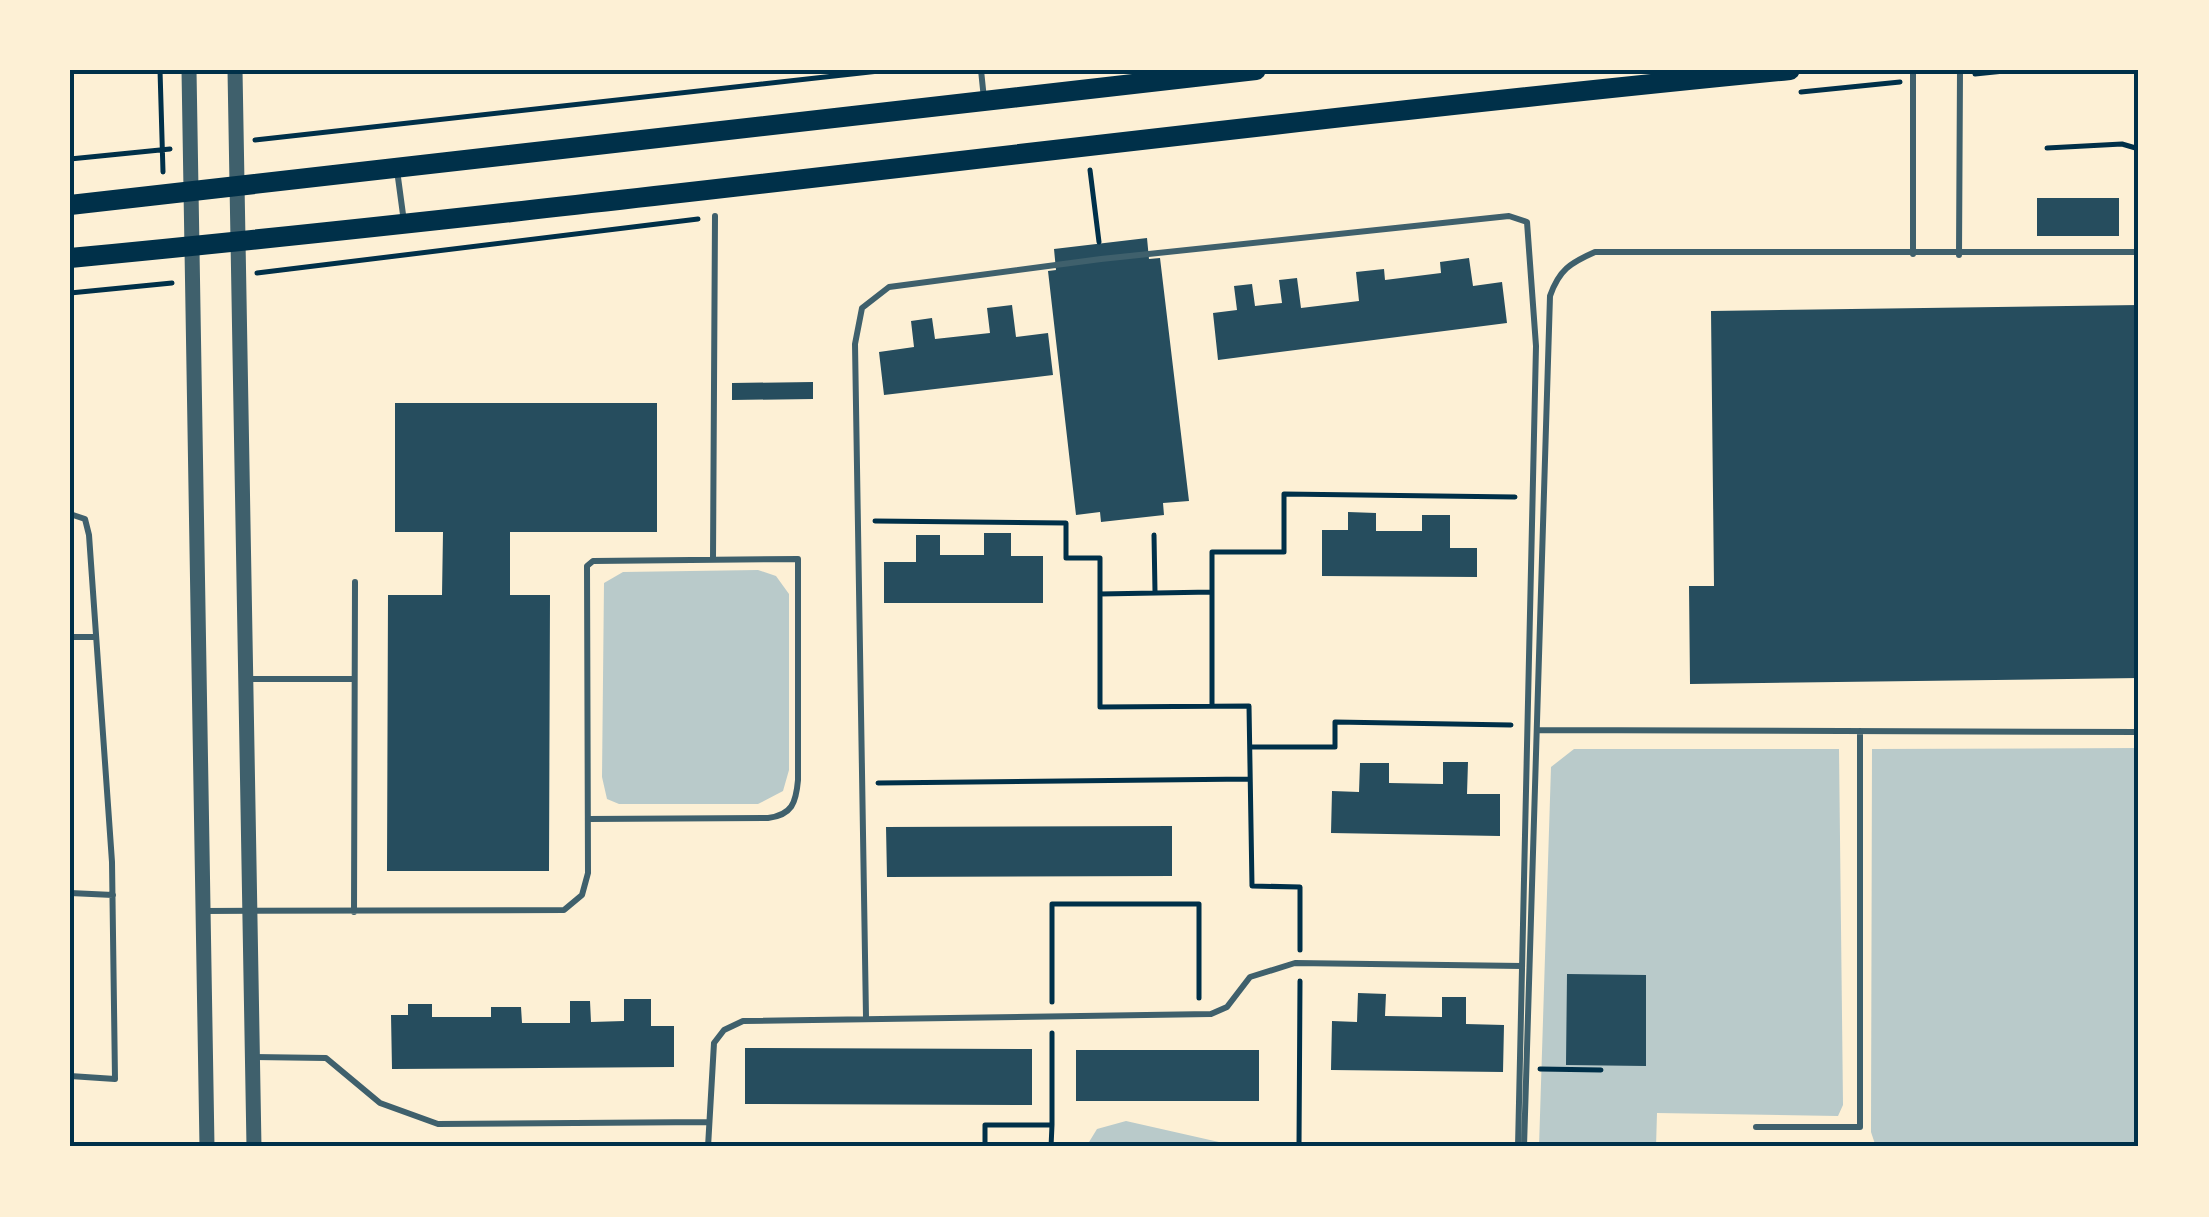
<svg xmlns="http://www.w3.org/2000/svg" width="2209" height="1217" font-family="Quicksand,sans-serif">
	<style>
		.green { fill: #b9caca }
		.building { fill: #264d5e }
		.lines { fill: none; stroke-linecap: round; stroke-linejoin: round }
		.path { stroke: #003049; stroke-width: 5 }
		.service { stroke: #3f606c; stroke-width: 6 }
		.tertiary { stroke: #3f606c; stroke-width: 15 }
		.primary { stroke: #003049; stroke-width: 20 }
		.neatline { fill: none; stroke: #003049; stroke-width: 4 }
	</style>
	<rect width="100%" height="100%" fill="#fdf0d5"/>
	<path class="green" d="M758,570L776,576L789,594V770L783,791L758,804H619L607,799L602,777L604,583L623,572Z
		M2139,748V1147H1876L1871,1132L1872,749Z
		M1574,749H1839L1843,1105L1838,1116L1657,1113L1656,1147H1539L1551,767Z
		M1126,1121L1241,1147H1086L1097,1129Z"/>
	<path class="building" d="M2037,198H2119V236H2037Z
		M1147,238L1149,259L1160,258L1189,501L1163,503L1164,515L1101,522L1100,512L1076,515L1048,271L1056,270L1054,249Z
		M1469,258L1473,286L1502,282L1507,323L1218,360L1213,313L1237,310L1234,286L1252,284L1255,306L1282,303L1279,280L1297,278L1301,308L1359,301L1356,272L1384,269L1385,280L1441,273L1440,262Z
		M1012,305L1016,337L1048,333L1053,375L884,395L879,352L914,347L911,321L932,318L935,339L990,333L987,308Z
		M2139,305V678L1690,684L1689,586H1714L1711,311Z
		M813,382V399L732,400V383Z
		M395,403H657V532H510V595H550L549,871H387L388,595H442L443,532H395Z
		M1348,512L1376,513V531H1422V515H1450V548H1477V577L1322,576V530H1348Z
		M984,533H1011V556H1043V603H884V562H916V535H940V555H984Z
		M1443,762H1468L1467,794H1500V836L1331,833L1332,791L1359,792L1360,763H1389V783L1443,784Z
		M1172,826V876L887,877L886,827Z
		M1567,974L1646,975V1066L1566,1065Z
		M1358,993L1386,994L1385,1016L1442,1017V997H1466V1024L1504,1025L1503,1072L1331,1070L1332,1021L1357,1022Z
		M624,999H651V1026H674V1067L392,1069L391,1015H408V1004H432V1017H491V1007H521L522,1023H570V1001H590L591,1022L624,1021Z
		M745,1048L1032,1049V1105L745,1104Z
		M1076,1050H1259V1101H1076Z"/>
	<g class="lines">
		<path class="path" d="M160,70L163,172
			M1975,74L2014,70
			M1801,92L1900,82
			M255,140L888,70
			M2047,148L2122,144L2139,149
			M70,159L170,149
			M1090,170L1099,242
			M257,273L698,219
			M70,293L172,283
			M875,521L1066,523V558H1100V707L1249,706L1252,886L1300,887V950
			M1154,535L1155,592
			M1100,594L1212,592
			M1212,706V552H1284V494L1515,497
			M1250,747H1335V722L1511,725
			M878,783L1250,779
			M1052,1002V904H1199V998
			M1052,1033V1125
			M1540,1069L1601,1070
			M985,1147V1125H1052L1051,1147
			M1299,1147L1300,981"/>
		<path class="service" d="M981,70L984,99
			M397,170L404,222
			M1913,254V70
			M1959,255L1960,70
			M70,514L85,519L89,535L112,862L115,1079L70,1076
			M713,560L715,216
			M70,637H96
			M247,679H354
			M1537,730L2139,732
			M70,893L113,895
			M204,911L564,910L582,895L588,873L587,566L593,561L798,559V780C796,803 792,815 768,818L588,819
			M354,912L355,582
			M866,1017L855,344L862,308L889,287L1101,259L1509,216L1527,222L1536,346L1518,1147
			M254,1057L326,1058L380,1103L438,1124L709,1122
			M1756,1127H1860V731
			M708,1147L714,1043L724,1030L743,1021L1211,1014L1227,1007L1250,977L1295,963L1522,966
			M1524,1147L1550,296C1559,270 1570,263 1595,252H2139"/>
		<path class="tertiary" d="M189,70L207,1147
			M235,70L254,1147"/>
		<path class="primary" d="M70,205L1256,70
			M70,258C644,203 1216,126 1790,70"/>
	</g>
	<rect width="2209" height="1217" fill="none" stroke="#fdf0d5" stroke-width="145"/>
	<rect x="72" y="72" width="2064" height="1072" class="neatline"/>
</svg>
